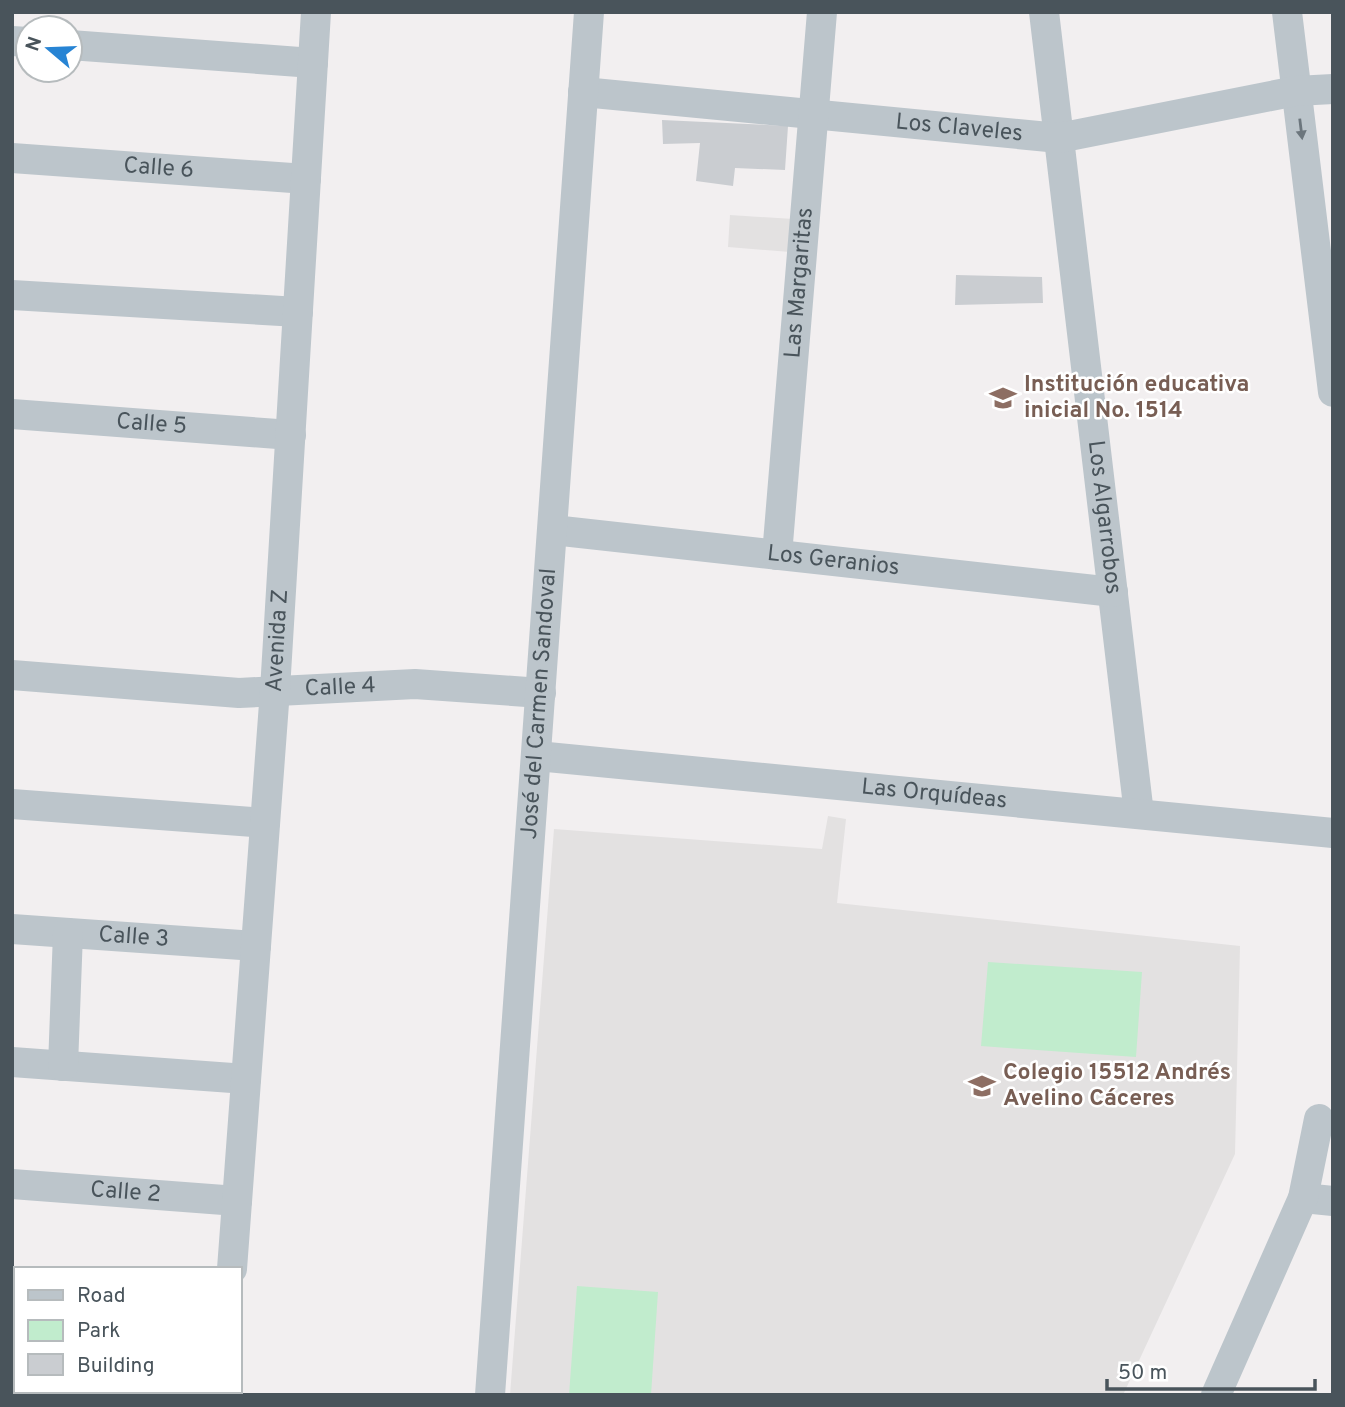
<svg xmlns="http://www.w3.org/2000/svg" width="1345" height="1407" font-family="Overpass,sans-serif">
	<style>
		.education { fill: #e3e1e1 }
		.green { fill: #c1eccd }
		.building { fill: #cacdd1 }
		.lines { fill: none; stroke-linecap: round; stroke-linejoin: round }
		.street { stroke: #bcc5cb; stroke-width: 30 }
		.oneway { fill: #6c767d }
		.labels { text-anchor: middle; dominant-baseline: central; stroke-width: 5; stroke-linejoin: round; paint-order: stroke }
		.street-label { font-size: 23px; fill: #49545b; stroke: #fff }
		.education-label { font-size: 23px; font-weight: bold; fill: #785e54; stroke: #fff; text-anchor: start }
	</style>
	<rect width="100%" height="100%" fill="#f2eff0"/>
	<path class="education" d="M730,215L793,219L790,252L728,247Z
		M828,816L846,819L837,903L1240,946L1235,1154L1123,1395H510L554,829L822,849Z"/>
	<path class="green" d="M988,962L1142,972L1136,1057L981,1046Z
		M577,1286L658,1292L651,1395H569Z"/>
	<path class="building" d="M662,120L788,126L785,170L735,168L733,186L696,181L700,143L663,144Z
		M956,275L1042,277L1043,303L955,305Z"/>
	<g class="lines">
		<g class="street">
			<path id="s1" d="M1044,12L1139,814"/>
			<path d="M1287,12L1333,392"/>
			<path d="M12,41L28,42"/>
			<path d="M70,45L313,63"/>
			<path id="s2" d="M583,92L1059,138L1296,91L1333,89"/>
			<path id="s3" d="M12,158L306,179"/>
			<path d="M12,295L298,312"/>
			<path id="s4" d="M12,414L291,435"/>
			<path id="s5" d="M553,530L1113,592"/>
			<path id="s6" d="M777,555L822,12"/>
			<path id="s7" d="M12,675L239,693L415,684L541,693"/>
			<path id="s8" d="M537,756L1333,833"/>
			<path d="M12,804L265,823"/>
			<path id="s9" d="M12,929L256,946"/>
			<path d="M12,1062L246,1079"/>
			<path d="M63,1066L68,933"/>
			<path id="s10" d="M12,1184L237,1201"/>
			<path d="M1303,1198L1333,1201"/>
			<path id="s11" d="M232,1269L275,690L316,12"/>
			<path d="M12,1318H16"/>
			<path d="M222,1395L223,1391"/>
			<path id="s12" d="M490,1395L589,12"/>
			<path d="M1216,1395L1303,1198L1319,1119"/>
		</g>
	</g>
	<defs><path id="oneway-solid" d="M-6-.8H1V-3.2L6.5 0L1 3.2V.8H-6Z" transform="scale(1.75)"/></defs>
	<use class="oneway" href="#oneway-solid" transform="translate(1301 129) rotate(83)"/>
	<defs>
		<symbol id="school-bare" viewBox="-9 -9 18 18"><path d="M0-5L7-2L0 1L-7-2ZM-4 1L0 2.5L4 1V4Q0 6-4 4Z" fill="#8d6e63" stroke="#fff" stroke-width="2.5" paint-order="stroke"/></symbol>
	</defs>
	<g fill-rule="evenodd">
		<use href="#school-bare" x="984" y="379" width="38" height="38"/>
		<use href="#school-bare" x="963" y="1067" width="38" height="38"/>
	</g>
	<g class="labels">
		<g class="street-label">
			<text stroke="none"><textPath href="#s2" startOffset="378">Los Claveles</textPath></text>
			<text stroke="none"><textPath href="#s3" startOffset="147">Calle 6</textPath></text>
			<text stroke="none"><textPath href="#s6" startOffset="273">Las Margaritas</textPath></text>
			<text stroke="none"><textPath href="#s4" startOffset="140">Calle 5</textPath></text>
			<text stroke="none"><textPath href="#s1" startOffset="509">Los Algarrobos</textPath></text>
			<text stroke="none"><textPath href="#s5" startOffset="282">Los Geranios</textPath></text>
			<text stroke="none"><textPath href="#s11" startOffset="630">Avenida Z</textPath></text>
			<text stroke="none"><textPath href="#s7" startOffset="329">Calle 4</textPath></text>
			<text stroke="none"><textPath href="#s12" startOffset="693">José del Carmen Sandoval</textPath></text>
			<text stroke="none"><textPath href="#s8" startOffset="399">Las Orquídeas</textPath></text>
			<text stroke="none"><textPath href="#s9" startOffset="122">Calle 3</textPath></text>
			<text stroke="none"><textPath href="#s10" startOffset="114">Calle 2</textPath></text>
		</g>
		<g class="education-label">
			<text x="1024" y="385">Institución educativa<tspan x="1024" dy="26">inicial No. 1514</tspan></text>
			<text x="1003" y="1073">Colegio 15512 Andrés<tspan x="1003" dy="26">Avelino Cáceres</tspan></text>
		</g>
	</g>
	<rect width="1345" height="1407" fill="none" stroke="#49545b" stroke-width="28"/>
	<rect x="14" y="1267" width="228" height="126" fill="#ffffff" stroke="#b6bbbd" stroke-width="2"/>
	<rect x="28" y="1290" width="35" height="10" fill="#bcc5cb" stroke="#b6bbbd" stroke-width="2"/>
	<text x="77" y="1302" font-size="21" fill="#49545b">Road</text>
	<rect x="28" y="1320" width="35" height="21" fill="#c1eccd" stroke="#b6bbbd" stroke-width="2"/>
	<text x="77" y="1337" font-size="21" fill="#49545b">Park</text>
	<rect x="28" y="1354" width="35" height="21" fill="#cacdd1" stroke="#b6bbbd" stroke-width="2"/>
	<text x="77" y="1372" font-size="21" fill="#49545b">Building</text>
	<g transform="translate(49 49) rotate(289)"><circle r="33" fill="#ffffff" stroke="#b6bbbd" stroke-width="2"/>
	<path d="M0-5L12 26L0 18L-12 26Z" fill="#2784d4"/>
	<text y="-10" font-size="19" font-weight="bold" text-anchor="middle" fill="#49545b">N</text>
	</g>
	<path d="M1107 1379v10h208v-10" fill="none" stroke="#49545b" stroke-width="3.5"/>
	<text x="1118" y="1379" font-size="21" fill="#49545b" stroke="#ffffff" stroke-width="5" paint-order="stroke">50 m</text>
</svg>
